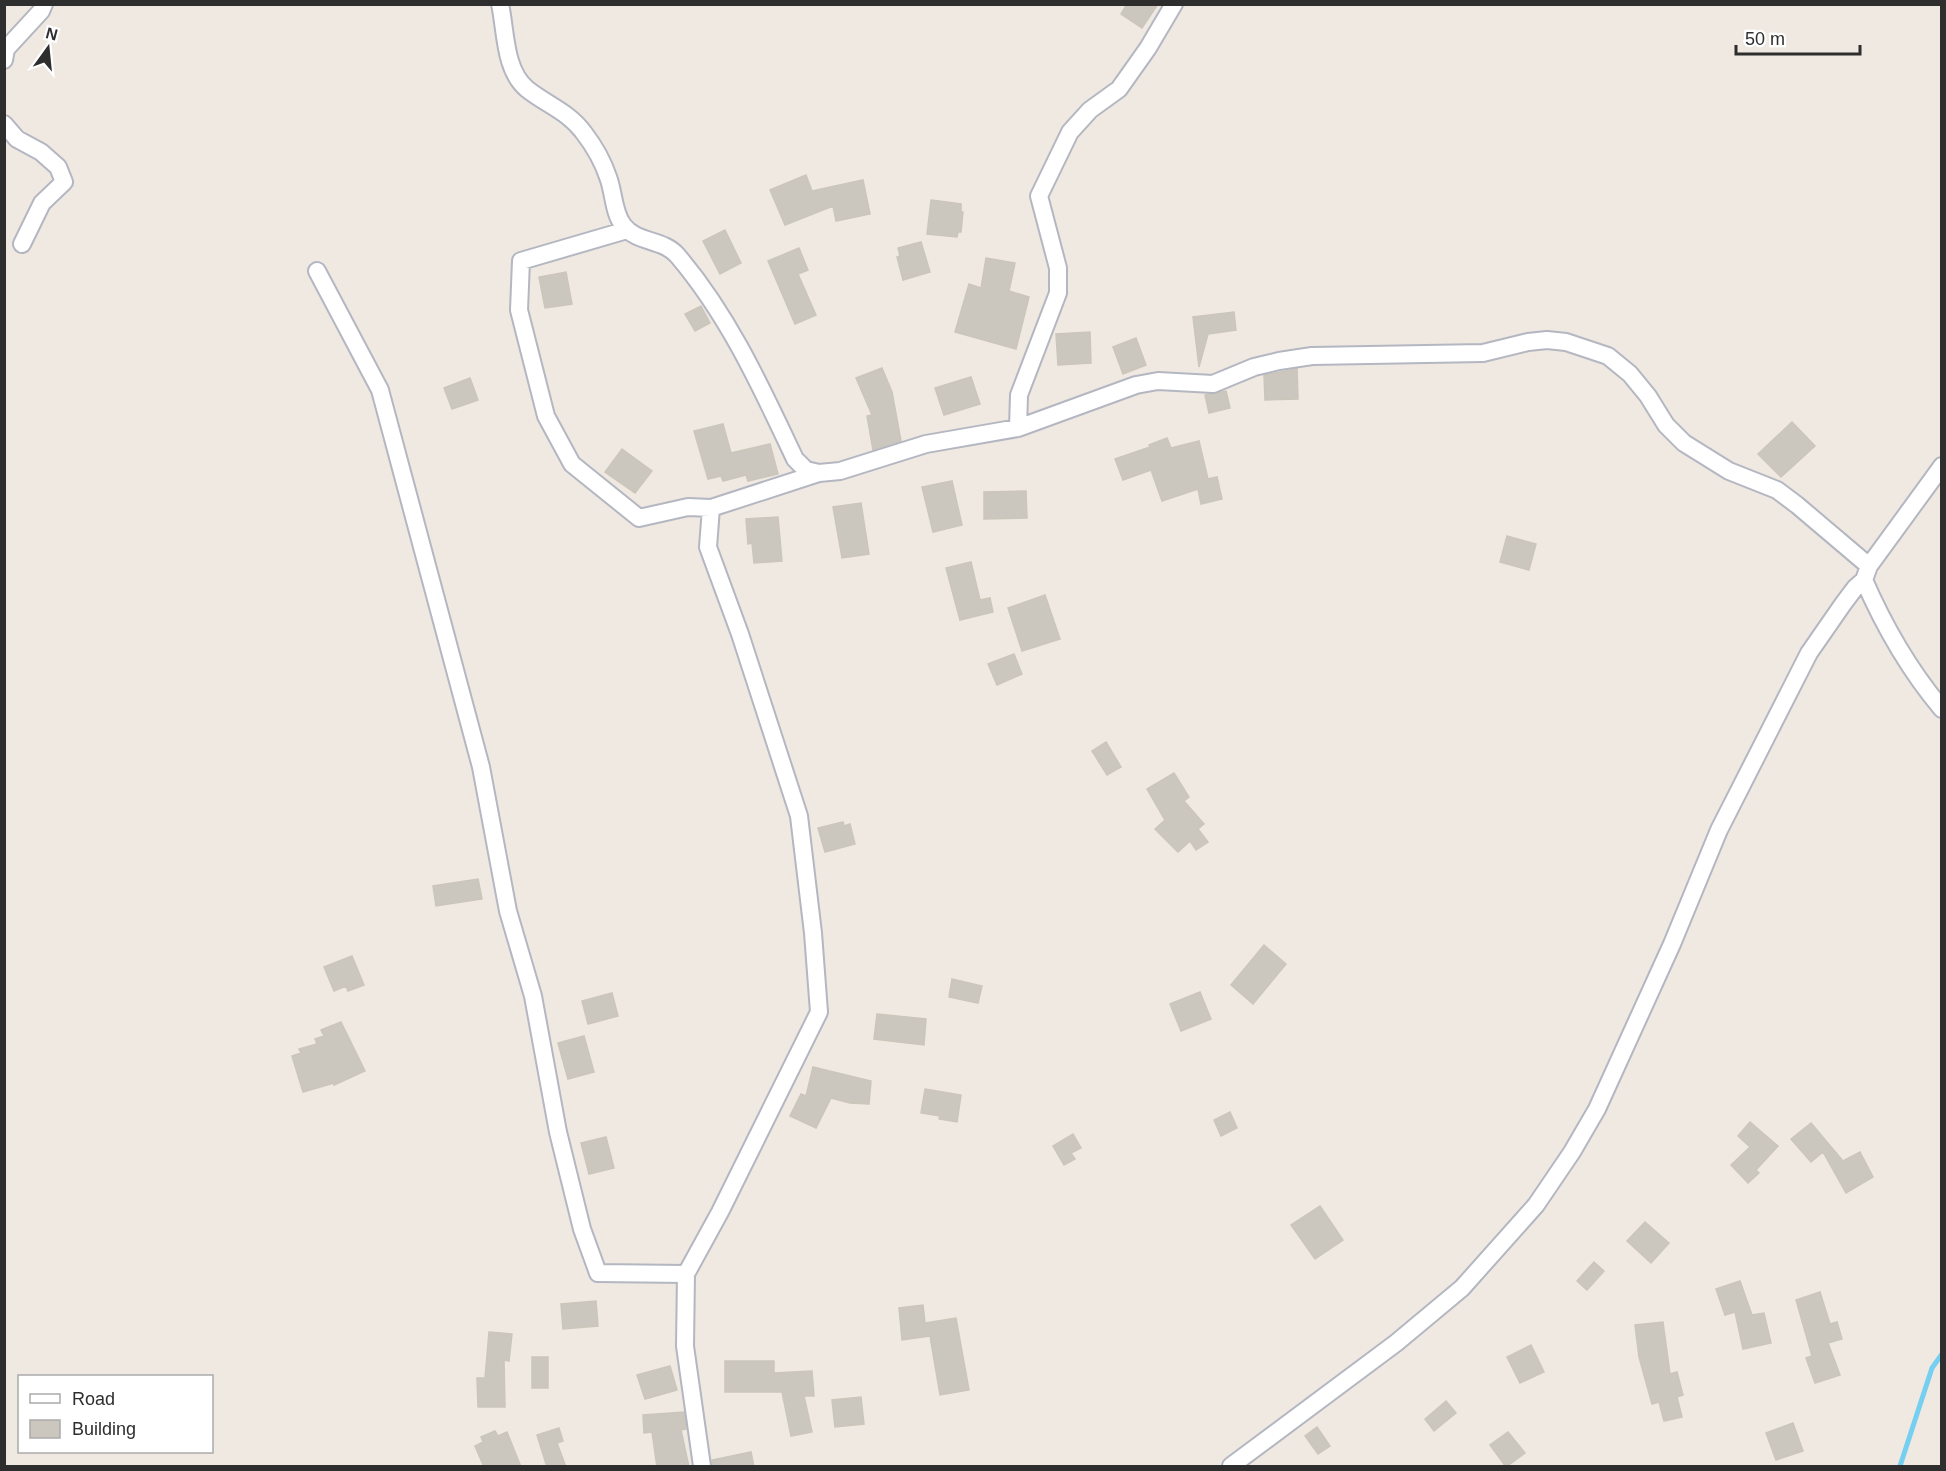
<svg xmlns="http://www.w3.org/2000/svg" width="1946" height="1471" font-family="Arial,sans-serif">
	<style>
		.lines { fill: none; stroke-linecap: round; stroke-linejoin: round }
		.stream { stroke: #75cff0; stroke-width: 5 }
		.building { fill: #cbc7bf; stroke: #cbc5ba; stroke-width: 1.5 }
		.minor-casing { stroke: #b4b7c1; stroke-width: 20 }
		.minor { stroke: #fff; stroke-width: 16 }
	</style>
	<rect width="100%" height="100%" fill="#efe9e1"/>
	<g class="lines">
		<path class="stream" d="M1900,1466L1932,1368L1942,1354"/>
	</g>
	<path class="building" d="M1127,4H1158L1142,28L1121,14Z
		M806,175L812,191L863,180L870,214L836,221L833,206L785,225L770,190Z
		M931,200L961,204V212H963L961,232H958L957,237L927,234Z
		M725,230L741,263L720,274L703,241Z
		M921,242L930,272L903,280L897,257L900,256L898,248Z
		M799,248L808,270L798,274L816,315L795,324L768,261Z
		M986,258L1015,263L1009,291L1029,297L1016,349L955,332L969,284L981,288Z
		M566,272L572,304L545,308L539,277Z
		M701,306L710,323L695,331L685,314Z
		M1234,312L1236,330L1208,334L1199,367L1193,317Z
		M1090,332L1091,363L1058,365L1056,334Z
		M1136,338L1146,365L1123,374L1113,347Z
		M882,368L892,392L901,441L873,450L867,416L872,415L856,378Z
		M1297,369L1298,399L1265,400L1264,375Z
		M971,377L980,404L944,415L935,388Z
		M470,378L478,400L452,409L444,388Z
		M1226,391L1230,408L1209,413L1205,395Z
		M1792,422L1815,446L1781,477L1758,454Z
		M723,424L731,453L770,444L778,474L748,481L746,475L723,481L721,476L708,479L694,431Z
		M1167,438L1171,448L1199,441L1208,479L1217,477L1222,499L1201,504L1198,489L1162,501L1151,470L1123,480L1115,459L1150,447L1149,445Z
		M622,449L652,471L635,493L605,472Z
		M952,481L962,525L933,532L922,487Z
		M1026,491L1027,518L984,519V492Z
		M861,503L869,554L842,558L833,507Z
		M778,517L782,561L754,563L752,543L748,544L746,519Z
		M1507,536L1536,544L1529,570L1500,562Z
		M971,562L980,600L990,598L993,612L960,620L946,568Z
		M1045,595L1060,639L1022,651L1008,608Z
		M1014,654L1022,674L997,685L988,664Z
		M1106,742L1121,767L1107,775L1092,751Z
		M1174,773L1189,797L1184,801L1204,824L1198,829L1208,842L1196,850L1190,841L1178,852L1155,829L1165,820L1147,789Z
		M843,822L844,826L850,824L855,844L825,852L818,828Z
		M478,879L482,899L436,906L433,886Z
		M1264,945L1286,964L1253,1004L1231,985Z
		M352,956L364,985L348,991L346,986L334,991L324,967Z
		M952,979L982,986L978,1003L949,997Z
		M1200,992L1211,1019L1181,1031L1170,1004Z
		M612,993L618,1016L588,1024L582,1001Z
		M877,1014L926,1019L924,1045L874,1039Z
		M341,1022L365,1071L334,1085V1083L303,1092L292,1056L301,1053L299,1049L317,1044L315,1039L324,1036L321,1030Z
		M584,1036L594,1072L568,1079L558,1043Z
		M813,1067L871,1081L869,1104L850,1103L831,1098L816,1128L790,1116L801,1094L806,1096Z
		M925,1089L961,1095L957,1122L939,1119L940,1116L921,1113Z
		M1230,1112L1237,1128L1221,1136L1214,1120Z
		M1750,1122L1778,1146L1756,1170L1759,1173L1748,1183L1731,1165L1750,1147L1738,1136Z
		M1811,1123L1843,1161L1860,1152L1873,1177L1846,1193L1823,1152L1811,1162L1791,1139Z
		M1073,1134L1081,1148L1071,1153L1075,1159L1064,1165L1053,1146Z
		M606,1137L614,1168L589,1174L581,1143Z
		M1320,1206L1343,1240L1315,1259L1291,1225Z
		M1645,1222L1669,1243L1651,1263L1627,1241Z
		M1594,1262L1604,1271L1587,1290L1577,1281Z
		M1740,1281L1752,1315L1764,1313L1771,1343L1743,1349L1735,1312L1725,1315L1716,1289Z
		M1820,1292L1830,1324L1837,1322L1842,1339L1828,1343L1840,1375L1815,1383L1806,1358L1812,1356L1796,1300Z
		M596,1301L598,1326L563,1329L561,1304Z
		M923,1305L925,1323L956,1318L969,1390L940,1395L930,1336L902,1340L899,1308Z
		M1663,1322L1670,1374L1677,1372L1683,1395L1677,1397L1682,1417L1664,1421L1659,1402L1652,1404L1639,1357L1635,1325Z
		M489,1332L512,1334L509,1361L504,1360L505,1407H478L477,1378H485Z
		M1531,1345L1544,1372L1520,1383L1507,1357Z
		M532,1357H548V1388H532Z
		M725,1361H774V1373L812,1371L814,1396H804L812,1432L791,1436L782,1392H725Z
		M670,1366L677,1390L645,1399L637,1375Z
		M861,1397L864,1424L835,1427L832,1400Z
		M1446,1401L1456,1413L1434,1431L1425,1419Z
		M684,1412L686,1429L681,1430L689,1467H657L652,1432L644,1433L643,1415Z
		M1793,1423L1803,1451L1776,1460L1766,1433Z
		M1317,1427L1330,1446L1318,1454L1305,1436Z
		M559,1428L563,1441L557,1443L566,1467H547L537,1435Z
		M495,1431L498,1436L507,1432L521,1467H484L475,1446L483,1442L481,1437Z
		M1508,1432L1525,1453L1506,1467L1490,1445Z
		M751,1452L754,1467H712V1460Z"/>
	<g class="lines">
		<defs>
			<path id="minor" d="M500,4C506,31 504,70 527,89C547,105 569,112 584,133C594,146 603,162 608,177C614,192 613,212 623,225C636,243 663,239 677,255C729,316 761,387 795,459L806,470L819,473L840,471L926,444L1018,428L1136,385L1158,381L1213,384L1254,367L1279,361L1312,356L1483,353L1528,342L1547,340L1566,342L1608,356L1630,374L1648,396L1666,425L1684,443L1729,471L1777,490L1797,505L1869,566
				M4,60L6,49L41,11L44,4
				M4,124L17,139L41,152L58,167L64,182L42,203L22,244
				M627,230L521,261L519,310L546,416L572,464L639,518L688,507L711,508
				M317,271L380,390L481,767L508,911L533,996L558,1132L582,1229L598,1273L686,1274
				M1018,428L1019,395L1058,293V268L1039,196L1070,132L1090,110L1119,89L1148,48L1174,4
				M1942,466L1869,566L1864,580C1884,626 1910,671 1942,709
				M702,1466L685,1346L686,1274L720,1212L819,1012L813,933L799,816L740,634L708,547L711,508L819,473
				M1231,1466L1396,1343L1462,1288L1536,1205L1572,1152L1597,1109L1672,944L1719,830L1809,653L1843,604L1855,588L1864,580"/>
		</defs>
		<use href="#minor" class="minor-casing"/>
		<use href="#minor" class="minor"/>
	</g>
	<rect width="1946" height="1471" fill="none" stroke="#2e2e2e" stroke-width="12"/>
	<rect x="18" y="1375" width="195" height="78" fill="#ffffff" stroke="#ababab" stroke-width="1.5"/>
	<rect x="30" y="1394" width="30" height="9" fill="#ffffff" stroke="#ababab" stroke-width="1.5"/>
	<text x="72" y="1405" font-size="18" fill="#2e2e2e">Road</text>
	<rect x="30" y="1420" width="30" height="18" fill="#cbc7bf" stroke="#ababab" stroke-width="1.5"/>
	<text x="72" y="1435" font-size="18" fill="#2e2e2e">Building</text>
	<g transform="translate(48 48) rotate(15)" stroke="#ffffff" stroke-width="4.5" paint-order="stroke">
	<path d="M0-4.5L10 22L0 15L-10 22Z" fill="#2e2e2e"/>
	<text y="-9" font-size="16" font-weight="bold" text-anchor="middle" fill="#2e2e2e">N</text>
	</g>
	<path d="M1736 45v9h124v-9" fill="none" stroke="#2e2e2e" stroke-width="3"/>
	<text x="1745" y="45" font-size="18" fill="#2e2e2e" stroke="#ffffff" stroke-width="4.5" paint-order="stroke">50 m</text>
</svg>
